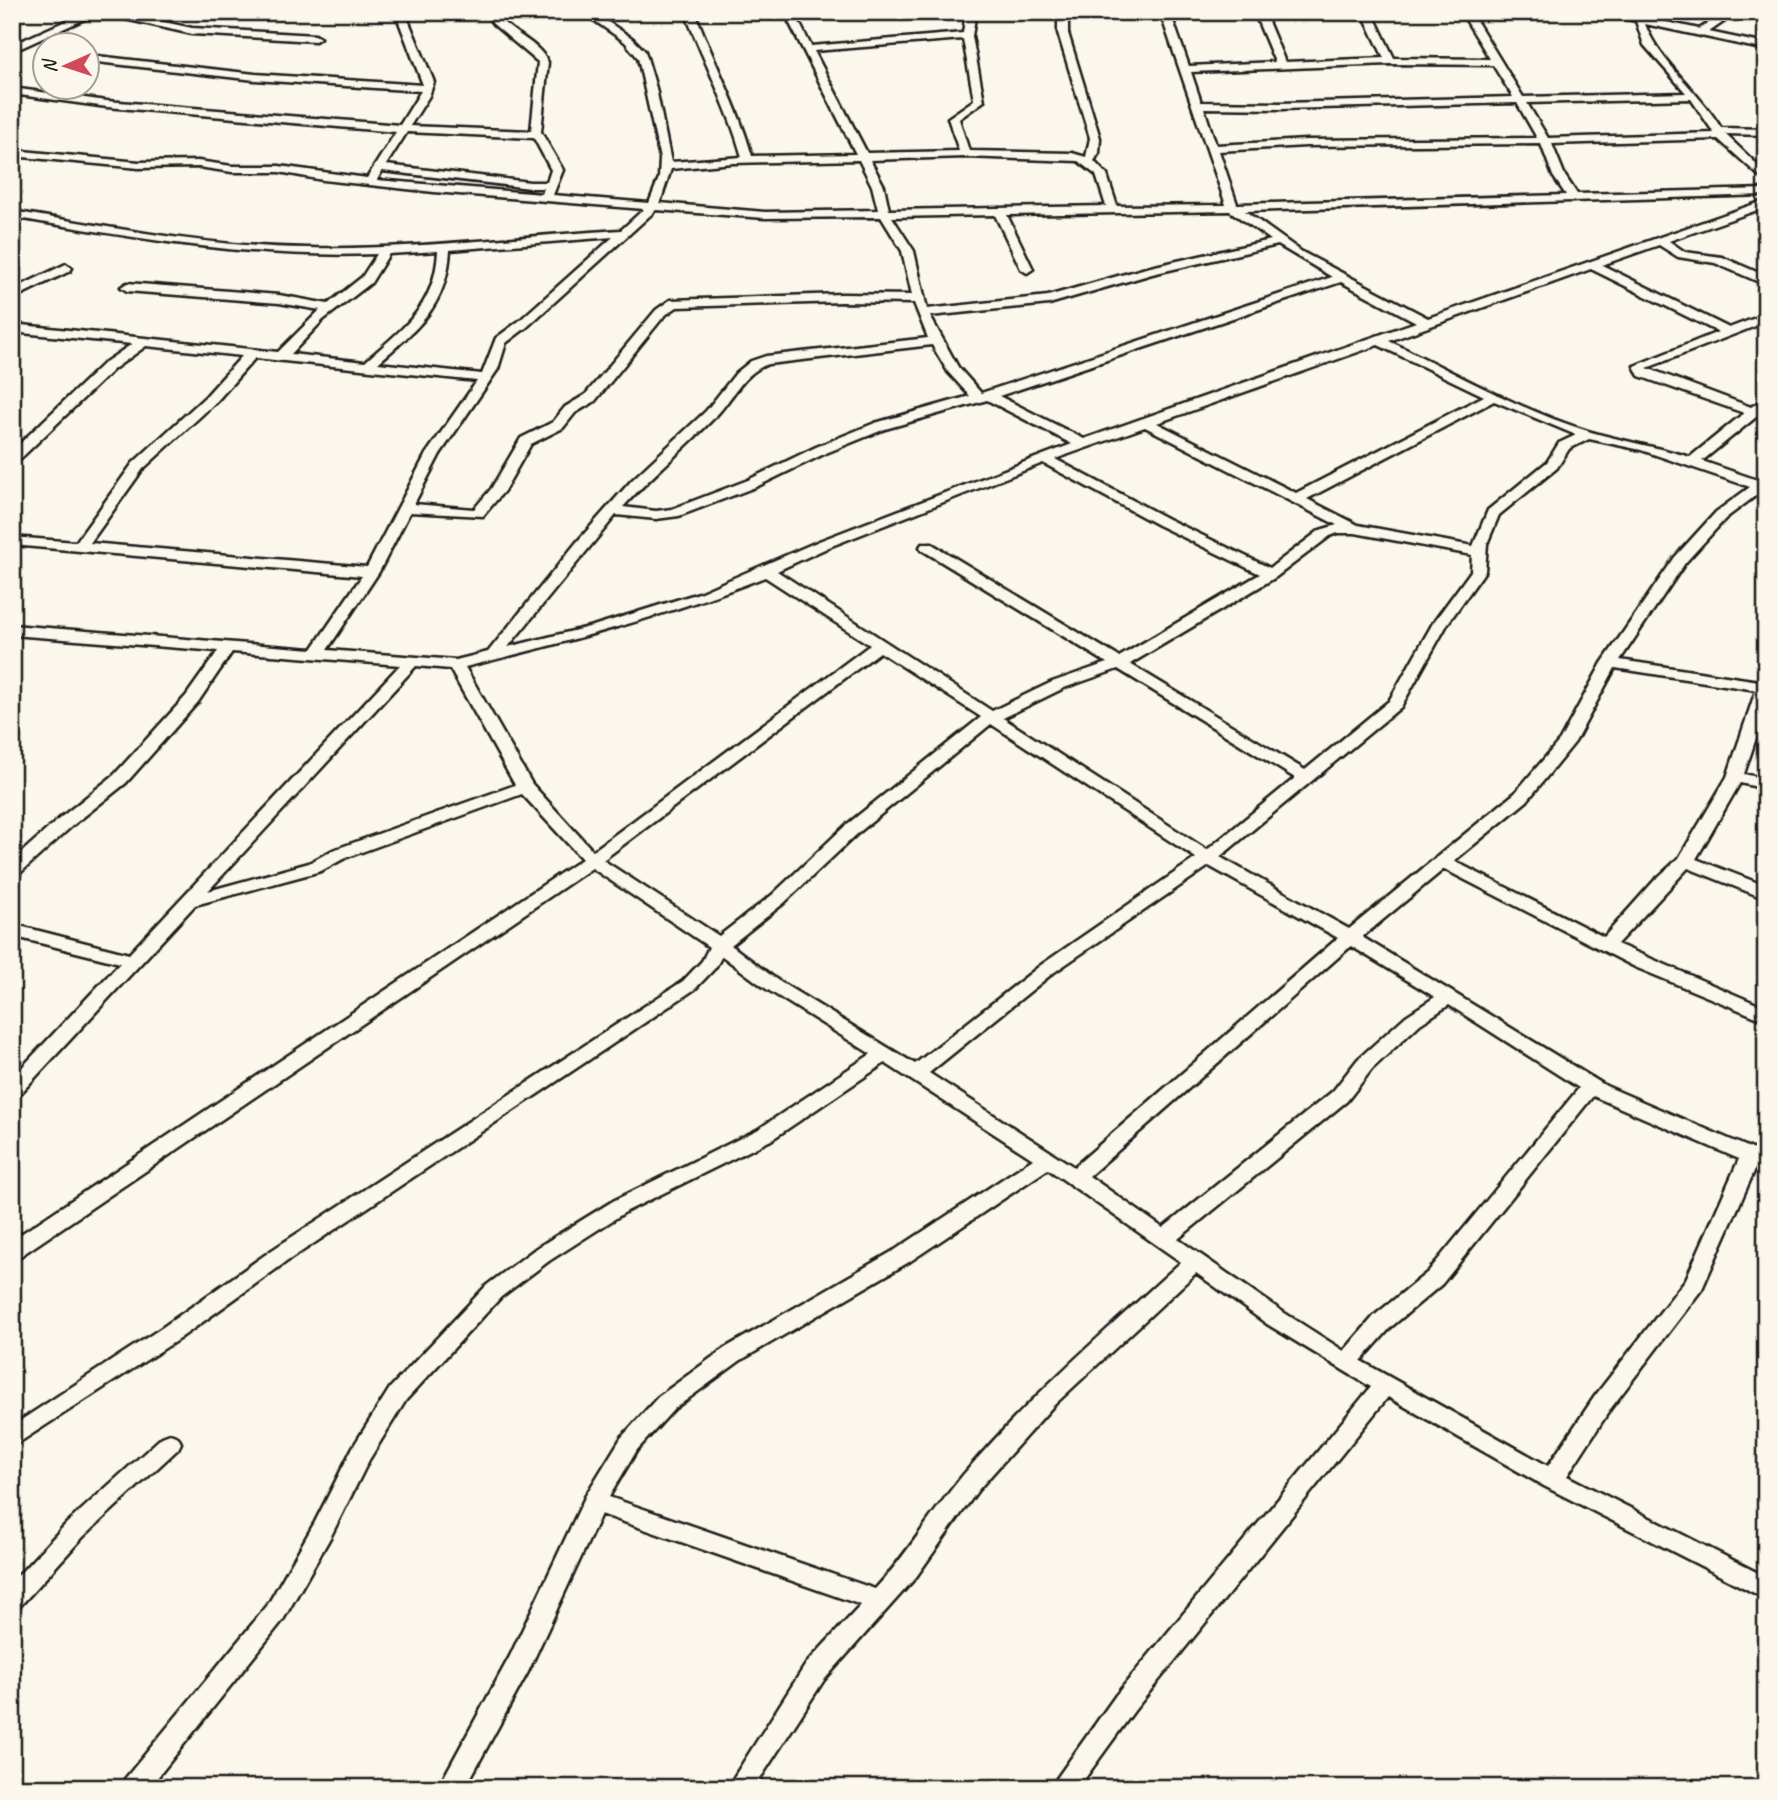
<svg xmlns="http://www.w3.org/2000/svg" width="1778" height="1800" font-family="Caveat,sans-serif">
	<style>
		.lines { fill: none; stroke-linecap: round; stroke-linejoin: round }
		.minor-casing { stroke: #1c1c1c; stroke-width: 5 }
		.minor { fill: #fbf7ec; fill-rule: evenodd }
	</style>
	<rect width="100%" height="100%" fill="#fbf7ec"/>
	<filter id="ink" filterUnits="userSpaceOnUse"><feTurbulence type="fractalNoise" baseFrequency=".0143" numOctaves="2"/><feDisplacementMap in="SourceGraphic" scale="14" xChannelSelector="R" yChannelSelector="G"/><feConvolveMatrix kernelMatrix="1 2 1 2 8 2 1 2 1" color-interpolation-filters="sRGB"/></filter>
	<g filter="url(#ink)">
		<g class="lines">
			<defs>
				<path id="minor" d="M86,12H117L192,28L315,35L320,38L315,41L192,34L98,13L12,52V45Z
					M398,12H408L409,22L434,82L429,96L410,126L531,131L538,62L493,24L485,12H495C508,33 537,40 548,62L541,132L563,170L553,195L649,203L659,178L660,159L638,58L625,42L582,12H593L632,38L645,51L656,88L671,162L742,157C728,106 703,61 685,12H695C713,61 738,106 752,156L856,154L784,12H794L811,46L963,33L966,12H976L972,36L984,101L959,119L969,151L1072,153L1086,157L1090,138L1058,33V12H1068V33L1100,138L1099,153L1094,161L1107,175L1117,206L1226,205L1160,12H1170L1189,66L1275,62L1254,12H1264L1285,62L1384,58L1362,12H1372L1394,58L1490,59L1461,12H1471L1523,97L1686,93L1644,45L1636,21L1601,12H1620L1699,29L1726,12H1738L1709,32L1766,44V50L1645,24C1659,62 1699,91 1721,128L1766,129V135L1725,134L1766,173V182L1718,139L1552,144L1565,176L1577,194L1766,189V195L1245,211L1302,252L1428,318L1766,200V207L1669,241L1685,252L1722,257L1766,276V285L1715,263L1678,257L1659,245L1602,265L1729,328L1766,314V322L1647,368L1751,407L1766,398V409L1702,461L1766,483V492L1762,491L1726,518L1685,563L1620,660L1759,681L1766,678V708L1744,774L1766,779V789L1740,783L1696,859L1766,886V899L1688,868L1617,944L1766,1008V1021L1635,967L1444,869L1362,937L1606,1086L1766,1155V1170L1756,1167L1702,1289L1611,1408L1567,1476L1766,1577V1599L1544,1486L1388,1397L1134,1711L1078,1788H1050L1116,1695L1371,1387L1267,1324L1196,1273L1053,1406L978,1490L916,1577L824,1680L754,1788H727L806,1664L861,1605L601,1514L528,1672L465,1788H438L510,1656L586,1495L621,1438L658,1397L725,1348L895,1250L1033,1159L885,1063L771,1140L627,1211L549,1261L501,1297L406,1400L369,1460L331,1536L283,1620L149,1788H120L124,1780L267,1606L315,1522L353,1447L390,1388L487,1285L535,1249L613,1201L757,1130L871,1054L765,988L722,956L715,968L695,989L286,1262L179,1339L12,1447V1426L163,1327L272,1250L683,981L702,961L709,947L592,868L19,1257L12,1259V1240L582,859L522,794L345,858L321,871L195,905L19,1095L12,1097V1078L120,963L12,936V924L129,954L400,665L232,652L198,702L126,783L72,826L18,875L12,876V861L60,818L114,775L186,696L218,651L12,635V625L312,649L362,576L12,545V537L76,542L133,463L206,396L242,356L146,346L114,369L17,462L12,463V451L104,363L132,344L12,332V324L278,352L320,310L279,303L127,291L121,287L127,283L279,295L328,304L362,277L377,254C253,259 134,238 12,217V211C110,227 208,247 308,248C412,250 517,236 621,230L644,209L434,192L323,180L279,172H232L198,167L139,168L12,156V150L139,162L198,161L232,166H279L367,178L396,132L107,107L12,94V88L107,101L400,125L421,91L255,80L88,61V55L255,74L423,85L399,22ZM963,39L974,100L948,118L959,151L867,153L814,51ZM1390,64L1493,65L1513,97L1281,103L1201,102L1191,72ZM1691,99L1714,133L1548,138L1527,103ZM1517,103L1537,138L1306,140L1216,145L1204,108L1281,109ZM407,132L534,138L551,170L547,182H530L386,165ZM1541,144L1553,176L1566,195L1237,204L1219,151L1306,146ZM965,157L1078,161L1096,175L1106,206L889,210L884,186L870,160ZM859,160L872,186L878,210L765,212L660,203L671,169L733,163ZM382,171L530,188H544L542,194L377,180ZM656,210L765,218L881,217L902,251L912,295L842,294L670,300L656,310L585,395L565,407L553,422L521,438L491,489L474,509L414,504L440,454L498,369L506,343L527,327ZM1230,211L1271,240L1146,268L1048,296L927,309L914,251L892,217L995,215L1021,269L1027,273L1033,269L1007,215ZM613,237L519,321L496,338L482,374L378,363C418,328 447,306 450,250ZM1278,245L1332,277L981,393L958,367L930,316L1049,304L1152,274ZM438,251C435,307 404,327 365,362L291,354L323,320L371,283L389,254ZM1591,269L1718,332L1634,366L1639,376L1744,413L1690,457C1657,447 1623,441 1591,432C1521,411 1454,372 1389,341ZM1341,282L1416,322L1084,439L999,396ZM842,302L914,303L928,338L766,356L751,361L736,373L706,411L632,480L576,543L488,652L456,660L327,650L379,572L410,512L483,516L504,491L531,444L563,428L575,413L595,401L664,316L677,307ZM932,345L948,372L970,396L875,423L816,447L748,480L672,509L656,511L623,507C651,476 683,450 712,420C732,401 741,374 768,364ZM1378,345L1484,396L1296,493L1157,423ZM255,358L477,381L426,454L367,567L90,543L143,469L216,402ZM987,400L1072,444L819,541L699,593L593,626L508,647L616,515L656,519L679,516L758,486L826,453L885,429ZM1494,401L1576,435L1559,443L1547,462L1488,510L1473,546L1358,525L1307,499ZM1145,427L1337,525L1320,530L1270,568L1168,519L1055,459ZM1589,439L1641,450L1750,487L1716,512L1675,557L1602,663L1560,740L1515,793L1349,929L1220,857L1401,707L1448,623L1485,571L1487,544L1499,515L1557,468L1569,449ZM1043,463L1158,525L1260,574L1119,657L932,544H922L920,547L922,550L1107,663L1052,682L992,711L777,571L829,547ZM1338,533H1355L1472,555L1471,571L1433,623L1389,701L1305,770L1130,664L1276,577L1330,536ZM765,577L870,645L593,851L532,784L465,667C567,642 667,616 765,577ZM880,652L981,717L845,826L772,895L719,936L603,860ZM416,666L450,669L515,785L333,850L309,863L208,891ZM1615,668L1756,690L1727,777L1679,858L1654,881L1604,937L1454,861L1527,801L1575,742ZM1118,669L1295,778L1207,850L1003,718L1064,688ZM991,724L1196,858L1041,965L915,1064L777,980L731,945L784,903L857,834ZM1209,866L1338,938L1074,1167L929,1073L1053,973ZM1351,946L1435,997L1406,1016L1358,1059L1333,1091L1163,1228L1089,1176ZM1449,1005L1579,1088L1428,1272L1375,1315L1344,1351L1283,1312L1178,1239L1347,1101L1372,1069L1420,1024ZM1593,1096L1739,1159L1686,1279L1595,1396L1548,1466L1361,1361L1391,1327L1442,1284ZM1048,1169L1181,1262C1106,1331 1029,1397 963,1475C932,1512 908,1554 875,1589L609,1497L637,1450L674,1409L741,1360L909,1262Z
					M66,264L72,268L70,271L12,299V290Z
					M170,1434L178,1437L181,1443L178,1449L83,1537L20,1606L12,1609V1582L67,1523L162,1437Z"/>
			</defs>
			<use href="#minor" class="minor-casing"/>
			<use href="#minor" class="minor"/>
		</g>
	</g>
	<rect width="1778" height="1800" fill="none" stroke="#fbf7ec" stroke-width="42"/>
	<rect x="21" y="21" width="1736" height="1758" fill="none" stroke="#1c1c1c" stroke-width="2.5" filter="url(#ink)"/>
	<g transform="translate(66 66) rotate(267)"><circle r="33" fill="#fbf7ec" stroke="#a29f99" stroke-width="2"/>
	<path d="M0-5L12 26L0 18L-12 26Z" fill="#d1495b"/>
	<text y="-10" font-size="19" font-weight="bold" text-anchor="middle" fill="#1c1c1c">N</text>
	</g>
</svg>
